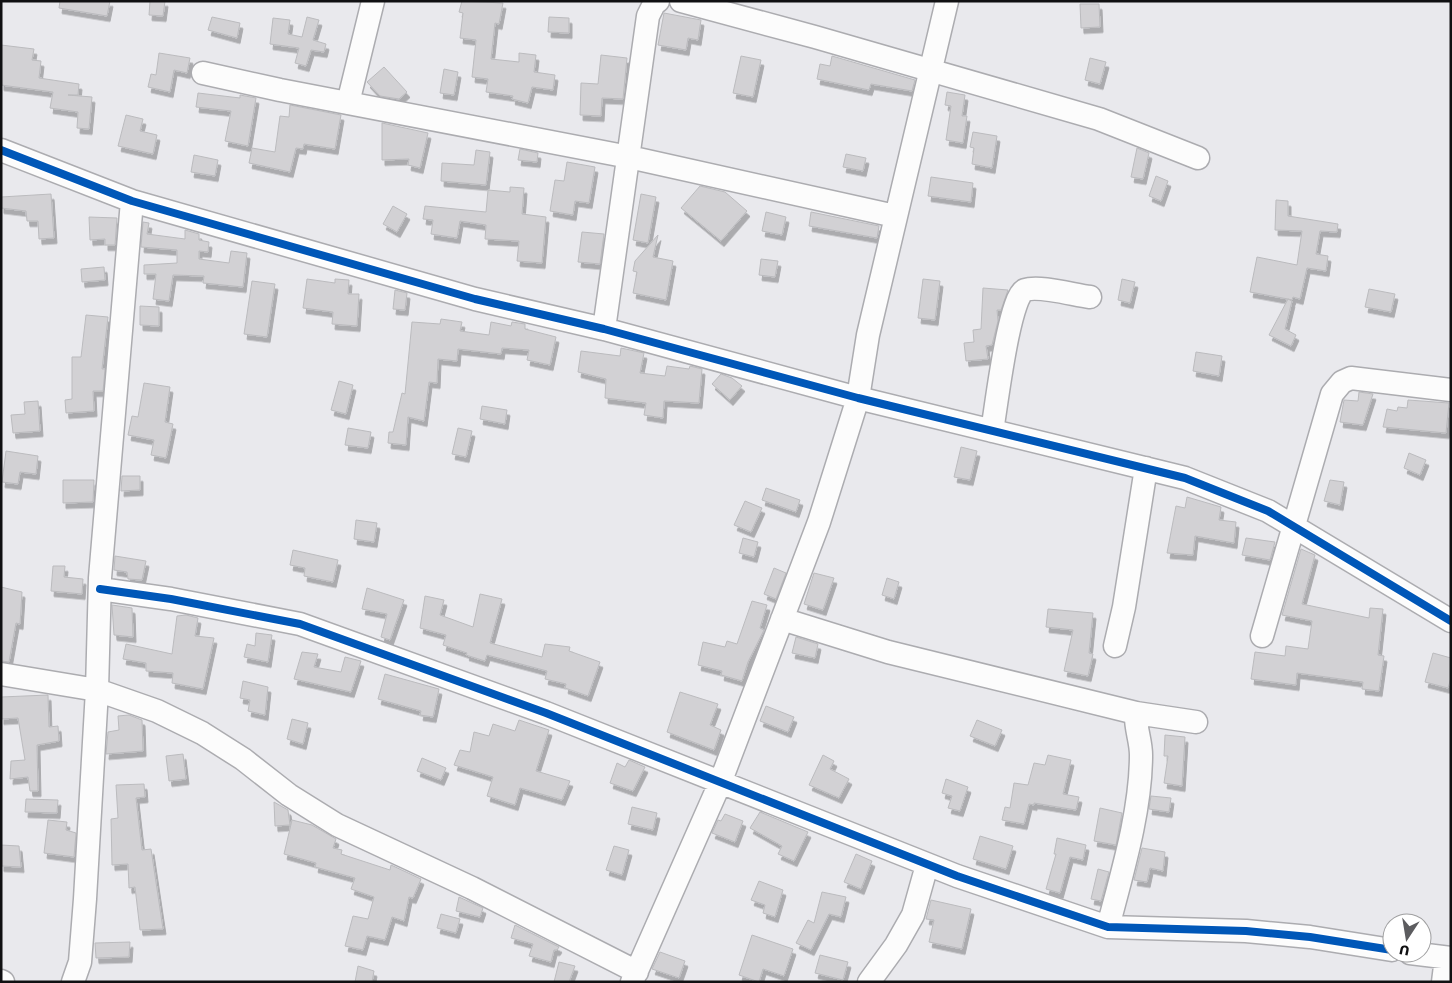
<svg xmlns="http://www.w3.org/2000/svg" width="1452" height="983" font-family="'Work Sans',sans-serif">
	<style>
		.building { fill: #d2d1d4; stroke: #bbbbbe; filter: url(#shadow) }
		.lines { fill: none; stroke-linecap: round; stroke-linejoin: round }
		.minor-casing { stroke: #acacb0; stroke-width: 25 }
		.minor { stroke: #fcfcfc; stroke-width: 22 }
		.cycleway-casing { stroke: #fff; stroke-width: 11 }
		.cycleway { stroke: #0057b8; stroke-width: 8 }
	</style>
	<defs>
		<filter id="shadow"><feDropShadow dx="3" dy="5.5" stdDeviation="0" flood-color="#0004"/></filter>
	</defs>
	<rect width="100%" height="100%" fill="#e9e9ed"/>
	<path class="building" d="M60,1H110L107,16L59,8Z
		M150,1H165L163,16L149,15Z
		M462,1L503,3L499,24L495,23L491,59L519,62V53L536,55L534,72L555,75L553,90L532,87L528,103L512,99L513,96L486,92L488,79L472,77L476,40L460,38L463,13L459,12Z
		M1080,4H1099L1100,27L1081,28Z
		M664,13L701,20L698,40L688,38L686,50L658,45Z
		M212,17L240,23L237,38L208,30Z
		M307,17L319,20L313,40L326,44L324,52L311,50L306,66L295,63L299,48L270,44L273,18L290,20L288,34L302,37Z
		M549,17L569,18V33L548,32Z
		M1,45L34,49L32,60L41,61L39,78L79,84L78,95H68L92,97L89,129L77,128L78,112L50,108L53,92L1,85Z
		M159,53L190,58L187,73L174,70L170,92L148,87L151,74L156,75Z
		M601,55L627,58L623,99L602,98L601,116L580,115L581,83L598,84Z
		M741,56L761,60L753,97L733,93Z
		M832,56L915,80L912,91L871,84L869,90L817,79L820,64L830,66Z
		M1090,58L1106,62L1100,84L1085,80Z
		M384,67L407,92L399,99L380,96L367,82Z
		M444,69L458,72L454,95L440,93Z
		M947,92L965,95L962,116H967L963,143L946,140L951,106L945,105Z
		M198,93L240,98V95L256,98L248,146L225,141L231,111L196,107Z
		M290,105L341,115L335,149L304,144L303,149L296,148L290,172L249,163L252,148L275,152L280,116L289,117Z
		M126,115L143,119L140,131L157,135L153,154L118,146Z
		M382,123L428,133L420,168L408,165L409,159L382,160Z
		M973,132L997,136L992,168L972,164L974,148L970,147Z
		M1137,148L1149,153L1143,179L1131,177Z
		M520,149L538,153L537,162L518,160Z
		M476,150L490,152L486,185L441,181L442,163L474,165Z
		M846,154L866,158L863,171L843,167Z
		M194,155L218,160L215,176L191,172Z
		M567,162L595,167L589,203L575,201L573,215L550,211L555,180L564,181Z
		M1156,176L1168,181L1161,201L1149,196Z
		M931,177L973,183L971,202L928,196Z
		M700,186L725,192L747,211L721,241L681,208Z
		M510,187L524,188L522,214L546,217L542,263L517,261L519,241L485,239L486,225L460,221L457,238L431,234L433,220L423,219L425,206L486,212L488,190L510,192Z
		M51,194L54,238L39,239L38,221H27L26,211L1,208V197Z
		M641,194L656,197L648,243L633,240Z
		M1276,200L1288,201V216L1338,224L1337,232L1320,231L1316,254L1328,256L1326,271L1307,268L1300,299L1293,297L1292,300L1288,299L1292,301L1285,329L1296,335L1291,346L1269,335L1288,299L1250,292L1257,257L1297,265L1302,231L1275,230Z
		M393,206L407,214L397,232L383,224Z
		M766,212L786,217L782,235L762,231Z
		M811,212L879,226L877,238L809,226Z
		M89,217L117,218L115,245H105V239L90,240Z
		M143,222L149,223L147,234L185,239V230L199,234V240L209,242L208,252L199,251V259L229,263L231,251L247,253L243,287L203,283L204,276L173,275L169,301L153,299L156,274H144V265L177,263V250L141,247Z
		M582,232L604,234L600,264L578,262Z
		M658,235L653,257L673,261L666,300L633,293L637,272L633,271L635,261Z
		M761,259L778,261L775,277L759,275Z
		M104,267L105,280L82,282L81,269Z
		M307,279L335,283V279L349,280L348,294H359L357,326L332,324L333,312L303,308Z
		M923,279L940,281L935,320L918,318Z
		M1122,279L1135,282L1130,303L1118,300Z
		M252,281L275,284L267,337L244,334Z
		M983,288L1008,290L1001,310H997L998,321L992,345L986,346L988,359L966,361L964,343L974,342L973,330L981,329Z
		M1369,289L1395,294L1391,312L1365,307Z
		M395,290L407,293L405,310L393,309Z
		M140,306L159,307V326L140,325Z
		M86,315L108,317L102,369H105L103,391H93L94,411L66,413L65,400L72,399V357H81Z
		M441,319L462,322L460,331L489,335L491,322L511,326L512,322L525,324V329L556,337L550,365L527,360L529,350L502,348L501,354L458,349L457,361L438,359L437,383L429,382L424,421L408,417L406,445L388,443L389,432H393L402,393L405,394L412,322L440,324Z
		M621,348L644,353L640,373L665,376L667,366L689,369L690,366L702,369L699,403L664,401L663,418L644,415L646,403L605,398L606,379L578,372L581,351L620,356Z
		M1196,352L1222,356L1219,376L1193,371Z
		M721,374L732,378L742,386L730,400L712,384Z
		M339,381L353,385L346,414L331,410Z
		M144,383L170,387L165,422L173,424L166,458L151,455L154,440L128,435L132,416L138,417Z
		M1359,392L1373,394L1363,425L1340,422L1344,400L1358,401Z
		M1408,400L1449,403L1446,433L1383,427L1387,409L1397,411L1398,407L1407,408Z
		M38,401L40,431L13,433L11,415L25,414L24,402Z
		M482,406L507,410L505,424L480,419Z
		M348,428L371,432L368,448L345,445Z
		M458,428L472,431L466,457L452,454Z
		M961,447L977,451L970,480L954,477Z
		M6,451L38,456L36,474L20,472L18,484L2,482Z
		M1409,453L1426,460L1420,475L1404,468Z
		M122,476H140V490L121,491Z
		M63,480H94L93,502L63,503Z
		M1330,480L1344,482L1340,505L1324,501Z
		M766,488L800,500L796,512L762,500Z
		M1187,497L1221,507L1219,520L1236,522L1234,543L1195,536L1193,555L1167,553L1176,506L1185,508Z
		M745,501L762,508L751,532L734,525Z
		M356,520L377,523L374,542L354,539Z
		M743,538L758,542L754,557L739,553Z
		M1246,538L1275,542L1270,560L1242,555Z
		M1301,549L1315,555L1302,604L1369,618L1370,608L1383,609L1378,655L1384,656L1379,691L1362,689L1363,682L1297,673L1296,685L1251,679L1255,652L1285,656L1286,646L1308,649L1312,621L1282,615Z
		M293,550L338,560L333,582L304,576L305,568L290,565Z
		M115,556L146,561L142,580L128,579L127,572L114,570Z
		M53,566H65L64,577L83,579L82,594L51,591Z
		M774,568L786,573L776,599L764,594Z
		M814,573L834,578L823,610L804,604Z
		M887,578L899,582L894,599L882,595Z
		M1,587L22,592L20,624L16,623L9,662L1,661Z
		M367,588L404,600L390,640L381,637L387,614L362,609Z
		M480,594L502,599L490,643L542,657L545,644L570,647L569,651L600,662L588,696L565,688L566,684L545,679L547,671L487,655L485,661L466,655L467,653L443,645L446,635L420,628L425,596L444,600L440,615L473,627Z
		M752,601L767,605L760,628L764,630L748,662L742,681L721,675L722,671L698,665L703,642L725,647L727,641L737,644Z
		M112,605L132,608L133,637L114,635Z
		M1048,609L1093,613L1089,653L1093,654L1088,676L1064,671L1073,630L1046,627Z
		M186,615L198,618L195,636L214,638L203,689L172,683L173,673L146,671V663L123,659L126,644L172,654L177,616Z
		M256,633L272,635L268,662L244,657L247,644L255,646Z
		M796,637L818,644L815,658L792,653Z
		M302,652L318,654L314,667L341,672L345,657L361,661L351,692L294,679Z
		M1433,653L1451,658V678L1448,688L1425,682Z
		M385,674L439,689L433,717L420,715L421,711L378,699Z
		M243,681L268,687L265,715L248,711L250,700L240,698Z
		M680,692L718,704L710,725L721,730L714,750L667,732Z
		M48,695L49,727L58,726L59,741L37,745L38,791H30L28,777L10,779L11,761L25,760L18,718L1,719V697Z
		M766,706L794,717L788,732L760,721Z
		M129,715L142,720L143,751L106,754L108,732L119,730L118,716Z
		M292,719L308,723L303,744L287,739Z
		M519,720L549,730L536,771L570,781L562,800L520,788L515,805L487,796L493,777L454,765L460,750L470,752L474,732L489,736L493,724L515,731Z
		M977,720L1002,730L995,746L970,736Z
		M1165,735L1185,737L1182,786L1164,783L1168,756H1164Z
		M183,754L186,779L169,781L166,756Z
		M823,755L834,761L830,769L849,779L839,798L809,785Z
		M1048,755L1071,760L1063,794L1079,797L1076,810L1034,803V805L1029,804L1024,824L1002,820L1005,807L1010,808L1014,783L1028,785L1034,763L1045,765Z
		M422,758L446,768L441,780L417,771Z
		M629,760L645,767L633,791L610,783L617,763L625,767Z
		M946,779L968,787L960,811L948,808L952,796L942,793Z
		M144,784L145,797L136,798L142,850L151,849L163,929L140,930L135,887L129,888L128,864L112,865L111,819L118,818L116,785Z
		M1151,796L1171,798L1169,812L1149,809Z
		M26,799L58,800L57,813L25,812Z
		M274,802L288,810L290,825L275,826Z
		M632,807L657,813L653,830L628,824Z
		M1100,808L1122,813L1116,845L1094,841Z
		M760,812L808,832L794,861L778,854L782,846L750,828Z
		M725,814L743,821L735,842L712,833L718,820L721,821Z
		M48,820L67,822L66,830L76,833L74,857L44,853Z
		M292,820L312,825L336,839L333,848L342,850L341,854L390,870L391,865L421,879L413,898L409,897L404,921L392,917L385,940L367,936L363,950L345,946L353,916L368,919L374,897L351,889L355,878L315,867L316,863L284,854Z
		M980,836L1013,846L1006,869L973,859Z
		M1057,838L1086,845L1083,860L1070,857L1060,893L1046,889L1056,854H1054Z
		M1,845L19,846L21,867L1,866Z
		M614,846L629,850L622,875L606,870Z
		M1142,848L1165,852L1163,871L1150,868L1147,882L1134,880Z
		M856,854L872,861L861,889L844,882Z
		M1098,869L1109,872L1101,901L1091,899Z
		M759,881L783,890L775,917L763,913L765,905L751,900Z
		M822,892L846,897L841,917L829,914L811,950L796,943L808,920L814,923Z
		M459,897L483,908L480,917L456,911Z
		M931,900L971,909L962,949L929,942L934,920L926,919Z
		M441,914L460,919L456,933L437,928Z
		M515,925L559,947L557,950H554L551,962L529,956L533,944L511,938Z
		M752,935L793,949L784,976L763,969L759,982L739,975Z
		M130,942L129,957L96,958L95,943Z
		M660,952L685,961L679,978L652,969Z
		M820,955L848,962L843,980L815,973Z
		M559,962L575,966L569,982H554Z
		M358,966L374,971L372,982H355Z"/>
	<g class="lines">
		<defs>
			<path id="minor" d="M681,1L815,37L1099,119L1198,158
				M203,73L280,90L629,157L895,216
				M348,103L373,1
				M1,150L132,201L475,299L604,329L858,398L1185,478L1268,511L1451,621
				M604,329L648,16L654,4L658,1
				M992,431C996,409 1009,296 1025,290C1039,285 1074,295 1090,297
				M100,589L171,599L300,624L546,713L957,876L1108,927L1246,931L1310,937L1392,950
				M782,619L888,652L1136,713
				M1262,636L1332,394L1342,382L1351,378L1451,390
				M1115,646L1124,607L1146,468
				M1,674L97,690L157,711L202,733L243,759L289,795L337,825L472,888L637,972
				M1108,927C1122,873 1141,811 1141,755C1141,740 1135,728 1136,713L1196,722
				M1410,953L1451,958
				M1,981L3,982
				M73,982L80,962L85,899L97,690L100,578L132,201
				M632,982L720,783L819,522L858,398L868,335L947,1
				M869,982L896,945L913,915L927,865
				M1443,982L1446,958"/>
		</defs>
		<use href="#minor" class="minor-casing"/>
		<use href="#minor" class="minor"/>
		<defs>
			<path id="cycleway" d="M1,150L132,201L475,299L604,329L858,398L1185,478L1268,511L1451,621
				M100,589L171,599L300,624L546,713L957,876L1108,927L1246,931L1310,937L1392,950"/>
		</defs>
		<use href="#cycleway" class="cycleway-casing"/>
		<use href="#cycleway" class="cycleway"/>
	</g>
	<rect width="1452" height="983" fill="none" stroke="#101012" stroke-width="5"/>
	<g transform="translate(1407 938) rotate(192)"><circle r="24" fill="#ffffff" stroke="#9f9fa0"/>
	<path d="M0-4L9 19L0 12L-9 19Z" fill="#5c5c5f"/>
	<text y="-8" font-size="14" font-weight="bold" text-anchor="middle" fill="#101012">U</text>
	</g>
</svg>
